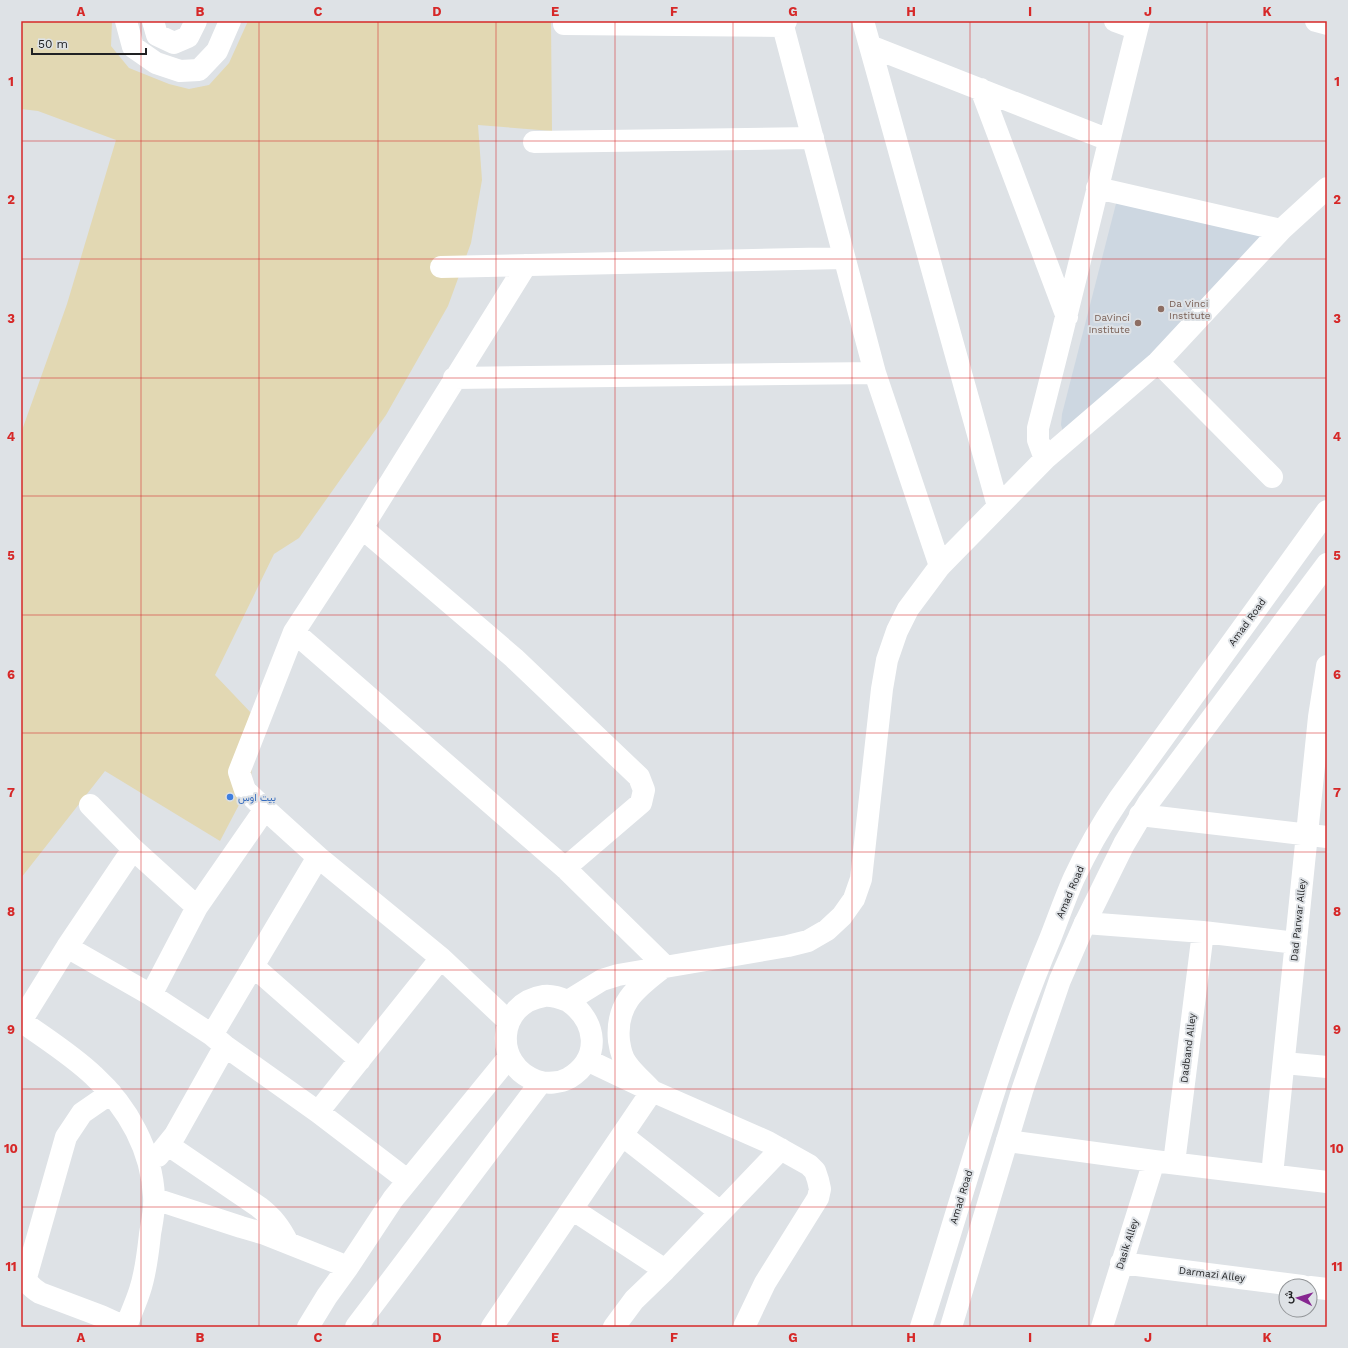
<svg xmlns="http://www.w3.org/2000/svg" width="1348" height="1348" font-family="'Work Sans',Vazirmatn,sans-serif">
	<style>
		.built { fill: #cdd7e1 }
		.sand { fill: #e2d8b3 }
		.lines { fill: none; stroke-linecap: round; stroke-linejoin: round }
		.minor { stroke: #fff; stroke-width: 22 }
		.major { stroke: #fff; stroke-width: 22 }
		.grid { fill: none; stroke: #d62828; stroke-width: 1; stroke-opacity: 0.55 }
		.education-dot { fill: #8d6e63; stroke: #dee2e6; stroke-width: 1.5 }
		.shop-dot { fill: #3f7fe0; stroke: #dee2e6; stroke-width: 1.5 }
		.labels { text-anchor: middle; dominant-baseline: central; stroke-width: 4; stroke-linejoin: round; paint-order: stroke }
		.education-label { font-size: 10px; fill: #785e54; stroke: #dee2e6; text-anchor: start }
		.street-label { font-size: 10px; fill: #202123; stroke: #dee2e6 }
		.shop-label { font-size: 10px; fill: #366cbe; stroke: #dee2e6; text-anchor: start }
		.neatline { fill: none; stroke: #d62828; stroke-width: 1.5 }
		.grid-label { font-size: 13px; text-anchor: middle; font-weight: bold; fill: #d62828 }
	</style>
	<rect width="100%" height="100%" fill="#dee2e6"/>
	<path class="built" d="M1119,192L1282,232L1064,435L1061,425L1062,414Z"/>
	<path class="sand" d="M21,21H112L111,46L129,68L169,84L189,89L209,85L229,63L248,21H551L552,131L478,125L482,180L471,243L448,306L386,415L299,538L274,554L215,675L254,716L251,782L220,841L105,771L21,878V433L67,304L116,140L38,111L21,109Z"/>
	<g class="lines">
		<path class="minor" d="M126,21L133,47L156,63L180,71L199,70L217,51L230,21
			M153,21L157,35L174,43L188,37L196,21
			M786,21L783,26L875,373L940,566
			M863,21L998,506
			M1115,21L1137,29
			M1316,21L1327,24
			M564,24L783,26
			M870,46L1109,140
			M981,89L1067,317
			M534,142L813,138
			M1097,188L1281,230
			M441,267L844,258
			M1158,362L1272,477
			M454,378L875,373
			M1045,459L1038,440V428C1073,293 1105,156 1139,21
			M362,528L514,658L639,777L644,790L641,803L565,868
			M294,632L565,868L665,966C638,987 615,1002 619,1041C620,1048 622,1058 627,1064C634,1074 644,1082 652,1091L492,1327
			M90,805L133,849L197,907
			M1140,815L1327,837
			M1085,923L1203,932L1296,943
			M67,947L151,995L212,1035L225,1046L318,1112L407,1180
			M253,966L360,1060
			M151,995L197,907L265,809
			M568,1001C597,1021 602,1058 569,1078C560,1083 547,1084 537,1081C492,1065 497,1003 544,996C552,995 560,998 568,1001L602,980L618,975L788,946L808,941L827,930L842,916L854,899L861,879L882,689L887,660L897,631L908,609L940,566L1045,459L1158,362L1281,230L1327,188
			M21,1021C46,1039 72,1055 94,1076C128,1107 152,1151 154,1197C155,1209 152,1222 150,1234C148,1252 146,1272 140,1290C136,1303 130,1315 126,1327
			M21,1021L67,947L133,849
			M509,1022L441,958L318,857L265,809L245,790L239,772L294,632L362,528L526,265
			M212,1035L318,857
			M587,1060L652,1091L768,1142L809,1165L815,1171L818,1180L820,1189L818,1198L765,1283L744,1327
			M1284,1063L1327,1067
			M318,1112L441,958
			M622,1135L720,1212
			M1007,1141L1154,1161L1327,1182
			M168,1145L259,1207C273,1218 280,1227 288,1243
			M158,1156L175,1135L225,1046
			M1174,1163L1203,932
			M1272,1175L1319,717L1327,666
			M155,1199L241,1227L265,1234L348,1267
			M572,1209L665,1270
			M1121,1263L1302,1286
			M21,1271C26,1281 30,1287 40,1293L101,1316L125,1327
			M25,1281L66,1137L82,1113L111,1093
			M1310,1287L1327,1289
			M308,1327L327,1296L348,1267L393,1199L509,1057
			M356,1327L541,1082
			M614,1327L634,1300L665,1270L781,1149
			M1102,1327L1154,1161"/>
		<path class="major" d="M921,1327C963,1197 997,1065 1050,939C1058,919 1065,898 1074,878C1087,850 1102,824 1119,799L1327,511
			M951,1327L1022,1091L1060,980L1085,923L1124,844L1149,802L1327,564"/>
	</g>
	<path class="grid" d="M141,21V1327M259,21V1327M378,21V1327M496,21V1327M615,21V1327M733,21V1327M852,21V1327M970,21V1327M1089,21V1327M1207,21V1327M21,141H1327M21,259H1327M21,378H1327M21,496H1327M21,615H1327M21,733H1327M21,852H1327M21,970H1327M21,1089H1327M21,1207H1327"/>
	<g class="education-dot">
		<circle cx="1161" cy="309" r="4"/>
		<circle cx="1138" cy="323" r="4"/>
	</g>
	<circle class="shop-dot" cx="230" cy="797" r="4"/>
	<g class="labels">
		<g class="education-label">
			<text x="1169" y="303">Da Vinci<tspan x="1169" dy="12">Institute</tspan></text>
			<text x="1130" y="317" text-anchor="end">DaVinci<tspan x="1130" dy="12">Institute</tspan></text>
		</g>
		<g class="street-label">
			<text transform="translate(1247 622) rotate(-54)">Amad Road</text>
			<text transform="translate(1070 892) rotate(-67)">Amad Road</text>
			<text transform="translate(1298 920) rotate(-84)">Dad Parwar Alley</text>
			<text transform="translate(1188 1048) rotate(-83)">Dadband Alley</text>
			<text transform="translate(961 1197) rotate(-73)">Amad Road</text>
			<text transform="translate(1127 1244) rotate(-72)">Dasik Alley</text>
			<text transform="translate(1212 1274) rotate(7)">Darmazi Alley</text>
		</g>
		<g class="shop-label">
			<text x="238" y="797">بيت اوس</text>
		</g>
	</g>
	<rect width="1348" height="1348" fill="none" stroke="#dee2e6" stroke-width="44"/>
	<g transform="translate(1298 1298) rotate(275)"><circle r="19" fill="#dee2e6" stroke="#929598"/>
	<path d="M0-3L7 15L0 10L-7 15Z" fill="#862690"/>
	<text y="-6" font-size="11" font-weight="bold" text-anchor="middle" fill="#202123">ش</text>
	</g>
	<path d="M32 48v6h114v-6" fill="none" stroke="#202123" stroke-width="2"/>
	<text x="38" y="48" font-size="12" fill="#202123" stroke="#dee2e6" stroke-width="3" paint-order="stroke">50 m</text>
	<rect x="22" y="22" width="1304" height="1304" class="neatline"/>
	<g class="grid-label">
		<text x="81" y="16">A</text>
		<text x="200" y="16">B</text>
		<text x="318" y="16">C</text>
		<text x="437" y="16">D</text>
		<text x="555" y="16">E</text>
		<text x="674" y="16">F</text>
		<text x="793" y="16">G</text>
		<text x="911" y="16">H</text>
		<text x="1030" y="16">I</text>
		<text x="1148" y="16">J</text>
		<text x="1267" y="16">K</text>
		<text x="11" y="86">1</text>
		<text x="1337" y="86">1</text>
		<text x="11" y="204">2</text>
		<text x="1337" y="204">2</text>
		<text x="11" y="323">3</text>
		<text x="1337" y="323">3</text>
		<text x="11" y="441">4</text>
		<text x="1337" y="441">4</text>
		<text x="11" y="560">5</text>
		<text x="1337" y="560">5</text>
		<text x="11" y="679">6</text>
		<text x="1337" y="679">6</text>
		<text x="11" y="797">7</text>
		<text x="1337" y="797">7</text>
		<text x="11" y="916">8</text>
		<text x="1337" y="916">8</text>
		<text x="11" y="1034">9</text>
		<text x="1337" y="1034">9</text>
		<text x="11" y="1153">10</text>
		<text x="1337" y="1153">10</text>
		<text x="11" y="1271">11</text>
		<text x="1337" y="1271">11</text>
		<text x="81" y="1342">A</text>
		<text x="200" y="1342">B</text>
		<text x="318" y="1342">C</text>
		<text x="437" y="1342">D</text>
		<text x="555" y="1342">E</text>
		<text x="674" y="1342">F</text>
		<text x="793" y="1342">G</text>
		<text x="911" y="1342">H</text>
		<text x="1030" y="1342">I</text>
		<text x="1148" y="1342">J</text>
		<text x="1267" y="1342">K</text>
	</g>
</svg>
